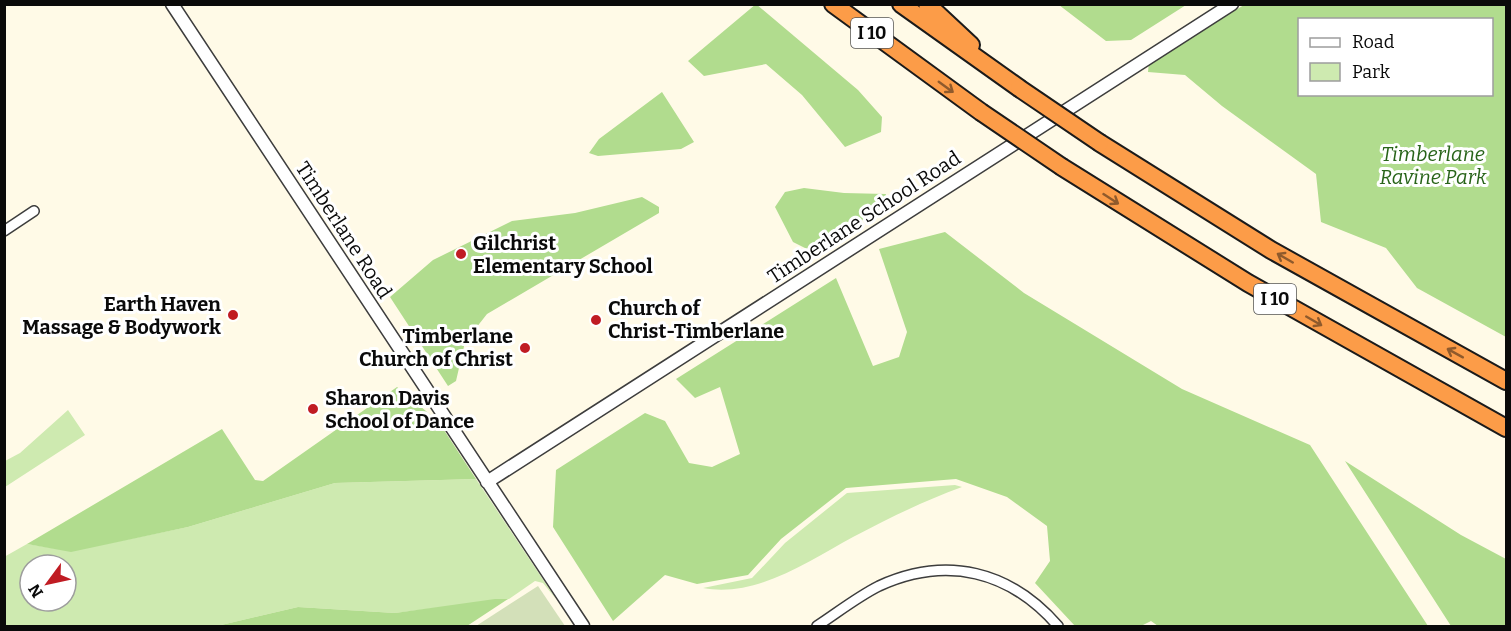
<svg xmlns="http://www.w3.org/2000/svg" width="1511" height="631" font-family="Bitter,serif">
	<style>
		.green { fill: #ceeab0; fill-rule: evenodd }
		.forest { fill: #b1dc8e; fill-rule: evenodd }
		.cemetery { fill: #d3e0b9 }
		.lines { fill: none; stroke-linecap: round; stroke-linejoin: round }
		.minor-casing { stroke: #3d3d3d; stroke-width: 12 }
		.tertiary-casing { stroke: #3d3d3d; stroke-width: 15 }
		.motorway-casing { stroke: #1b1b1b; stroke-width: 20 }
		.minor { stroke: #fff; stroke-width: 9 }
		.tertiary { stroke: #fff; stroke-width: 12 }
		.motorway { stroke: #fc9c48; stroke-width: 16 }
		.motorway-bridge-casing { stroke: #1b1b1b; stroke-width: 20; stroke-linecap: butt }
		.motorway-bridge { stroke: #fc9c48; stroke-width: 16 }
		.oneway { stroke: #8f5a2c }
		.poi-dot { fill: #c01c23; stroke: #fff; stroke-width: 2 }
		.labels { text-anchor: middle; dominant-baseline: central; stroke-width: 6; stroke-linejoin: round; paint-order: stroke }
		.shield { fill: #fff; stroke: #545454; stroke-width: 1.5 }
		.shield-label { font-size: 18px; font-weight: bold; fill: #0a0a0a }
		.park-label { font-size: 20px; font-style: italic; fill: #286419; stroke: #fff }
		.street-label { font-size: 20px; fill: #0a0a0a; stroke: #fff }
		.poi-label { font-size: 20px; font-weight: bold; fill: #0a0a0a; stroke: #fff; text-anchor: start }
	</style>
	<rect width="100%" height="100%" fill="#fffae7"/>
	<path class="green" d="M68,410L85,435L5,487V461L20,453Z
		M476,479L556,599L543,583L535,581L509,599L395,613L298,607L217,626H5L4,557L27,544L71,551L188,527L335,483ZM30,565H66V601H30Z
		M955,485L962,487C924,501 889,518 853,537C809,561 756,598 703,588L752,578L785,543L847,493Z"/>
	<path class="forest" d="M756,4L858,90L882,117L881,132L845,147L802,95L766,64L704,76L688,61Z
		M1059,5H1186L1131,40L1106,41Z
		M1244,5H1506V337L1417,288L1386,248L1321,222L1316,174L1222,106L1185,75L1148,72L1149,62ZM1300,20H1492V94H1300Z
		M662,92L694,142L681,149L598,156L589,153L599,139Z
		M804,188L844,193L886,194L883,207L813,252L793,242L775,207L785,192Z
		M642,197L659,207V213L487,314L465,342L456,381L448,386L390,297L433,260L512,221L575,213Z
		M945,232L1024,293L1182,389L1310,445L1428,626H1158L1151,621L1141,626H1075L1035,583L1050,561L1047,526L1007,497L956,479L846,488L781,539L748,575L697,584L665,575L613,621L553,527L556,470L645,413L665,421L689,463L712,467L740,454L720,387L695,398L676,379L836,278L873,366L899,357L907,332L879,249Z
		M397,387L438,421L476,479L335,483L188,527L71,552L27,544L222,429L255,480L263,481Z
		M1345,461L1461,535L1506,559V626H1451Z
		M495,599H508L467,626H217L298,607L395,613Z"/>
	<path class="cemetery" d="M538,586L565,626H476Z"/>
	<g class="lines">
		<defs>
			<path id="minor" d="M4,231L34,211
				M817,626C837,613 857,597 879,586C947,555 1010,571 1058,626"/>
			<path id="tertiary" d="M172,4L583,626
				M487,482L1232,4"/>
			<path id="motorway" d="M833,4L981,112
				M901,4L1019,88
				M927,4L971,45
				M1100,143L1271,250L1506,381
				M1062,167L1248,283L1506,428"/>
		</defs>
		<use href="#minor" class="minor-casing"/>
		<use href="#tertiary" class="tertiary-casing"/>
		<use href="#motorway" class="motorway-casing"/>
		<use href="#minor" class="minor"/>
		<use href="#tertiary" class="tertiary"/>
		<use href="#motorway" class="motorway"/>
		<defs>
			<path id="motorway-bridge" d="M1019,88L1100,143
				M981,112L1062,167"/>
		</defs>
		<use href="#motorway-bridge" class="motorway-bridge-casing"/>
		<use href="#motorway-bridge" class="motorway-bridge"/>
	</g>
	<defs><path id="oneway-shaft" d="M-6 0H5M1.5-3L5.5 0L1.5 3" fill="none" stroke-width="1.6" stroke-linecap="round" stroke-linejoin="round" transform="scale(1.5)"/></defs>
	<g class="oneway">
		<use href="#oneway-shaft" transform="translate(946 87) rotate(36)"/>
		<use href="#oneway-shaft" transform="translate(1111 199) rotate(33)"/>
		<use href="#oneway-shaft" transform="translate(1285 258) rotate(-150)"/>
		<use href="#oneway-shaft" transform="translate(1314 321) rotate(30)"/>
		<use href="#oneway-shaft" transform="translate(1455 353) rotate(-151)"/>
	</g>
	<g class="poi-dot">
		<circle cx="461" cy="254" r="6"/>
		<circle cx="233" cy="315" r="6"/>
		<circle cx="596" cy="320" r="6"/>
		<circle cx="525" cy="348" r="6"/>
		<circle cx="313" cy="409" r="6"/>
	</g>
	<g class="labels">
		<g class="shield">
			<rect x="851" y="18" width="42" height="30" rx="4.5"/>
			<rect x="1254" y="284" width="42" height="30" rx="4.5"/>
		</g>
		<g class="shield-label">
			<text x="872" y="33">I 10</text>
			<text x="1275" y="299">I 10</text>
		</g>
		<g class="park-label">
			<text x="1433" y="154">Timberlane<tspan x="1433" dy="23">Ravine Park</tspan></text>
		</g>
		<g class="street-label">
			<text transform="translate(864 217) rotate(-33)">Timberlane School Road</text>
			<text transform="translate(344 230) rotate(57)">Timberlane Road</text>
		</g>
		<g class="poi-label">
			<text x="473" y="243">Gilchrist<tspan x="473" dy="23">Elementary School</tspan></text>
			<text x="221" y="304" text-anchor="end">Earth Haven<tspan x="221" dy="23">Massage &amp; Bodywork</tspan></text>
			<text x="608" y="308">Church of<tspan x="608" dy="23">Christ-Timberlane</tspan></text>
			<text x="513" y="336" text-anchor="end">Timberlane<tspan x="513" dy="23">Church of Christ</tspan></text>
			<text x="325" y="398">Sharon Davis<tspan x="325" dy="23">School of Dance</tspan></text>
		</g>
	</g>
	<rect width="1511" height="631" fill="none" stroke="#0a0a0a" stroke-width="12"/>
	<rect x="1298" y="18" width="195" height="78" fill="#ffffff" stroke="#9d9d9d" stroke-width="1.5"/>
	<rect x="1310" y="38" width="30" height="9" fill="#ffffff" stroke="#9d9d9d" stroke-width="1.5"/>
	<text x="1352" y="48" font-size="18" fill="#0a0a0a">Road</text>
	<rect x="1310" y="63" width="30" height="18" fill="#ceeab0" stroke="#9d9d9d" stroke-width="1.5"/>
	<text x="1352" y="78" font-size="18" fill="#0a0a0a">Park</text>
	<g transform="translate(48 583) rotate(237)"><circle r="28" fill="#ffffff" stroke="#9d9d9d" stroke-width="1.5"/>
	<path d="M0-4.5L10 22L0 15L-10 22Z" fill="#c01c23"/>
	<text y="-9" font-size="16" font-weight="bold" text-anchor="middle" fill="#0a0a0a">N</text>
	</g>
</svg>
